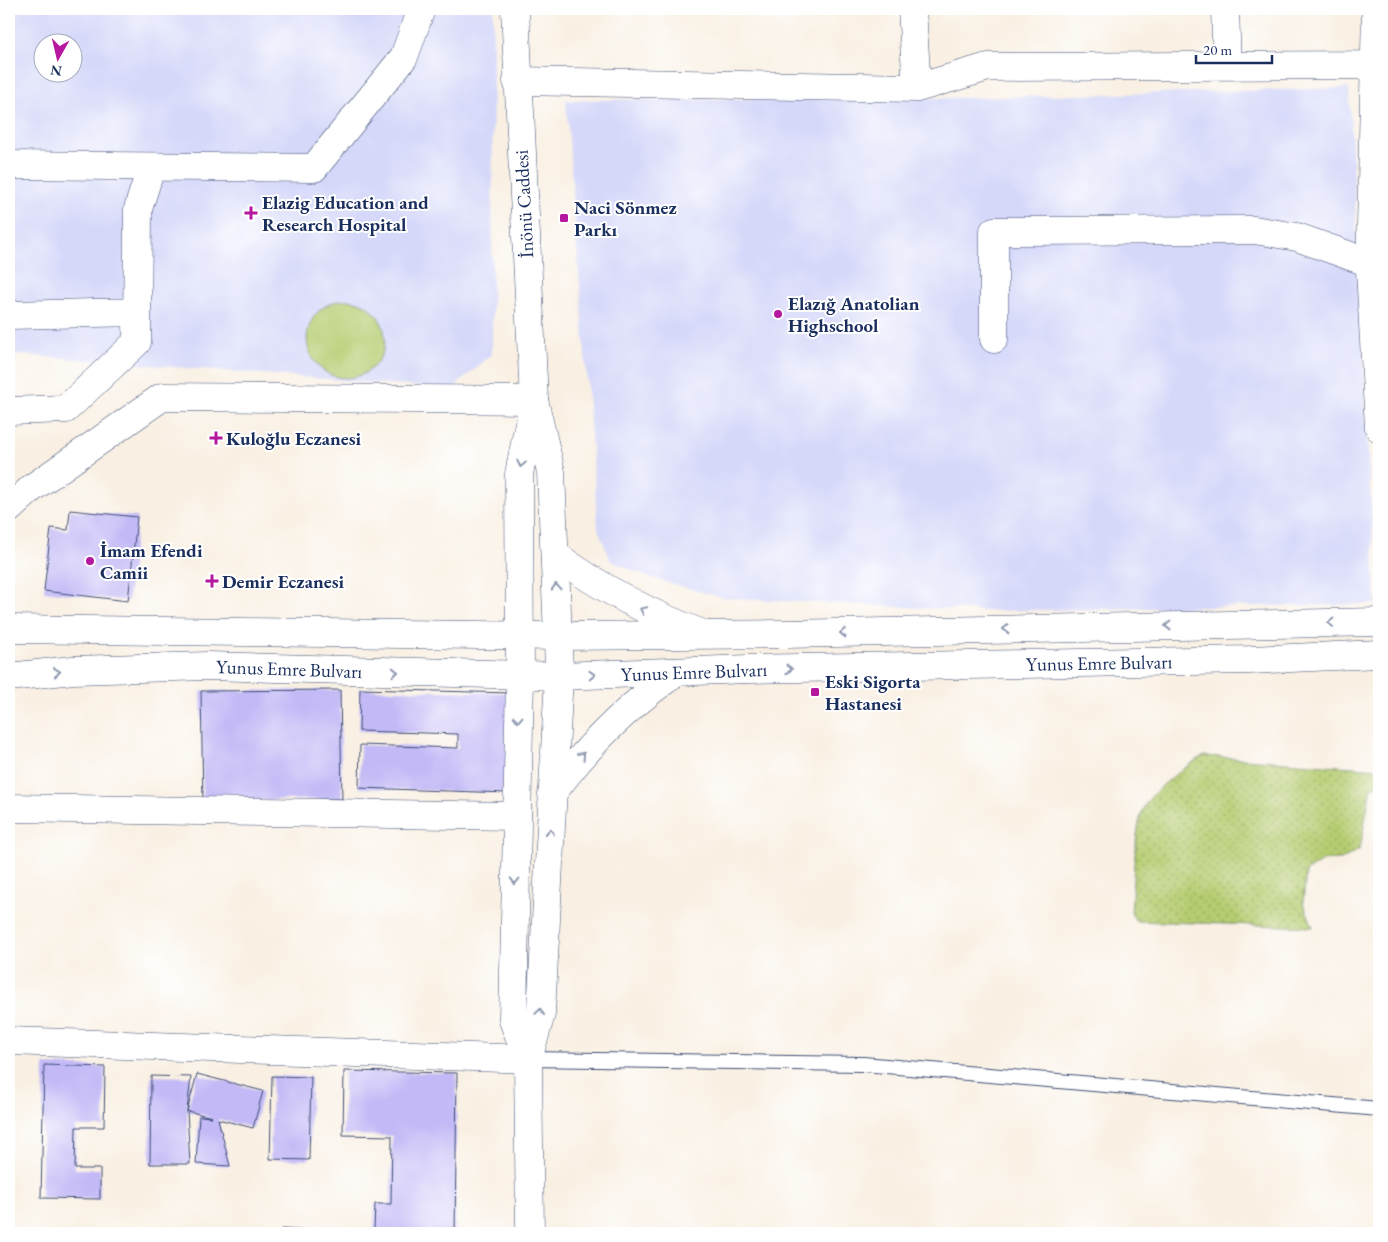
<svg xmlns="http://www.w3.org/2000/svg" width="1388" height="1242" font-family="'EB Garamond',serif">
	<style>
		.built { fill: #d5d8f9; fill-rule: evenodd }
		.grass { fill: url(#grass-dots); stroke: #687e67 }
		.green { fill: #b6cc70; stroke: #687e67 }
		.building { fill: #c2b9f6 }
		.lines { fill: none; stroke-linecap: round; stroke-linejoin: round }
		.service-casing { stroke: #3c4c72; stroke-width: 16 }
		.minor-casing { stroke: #3c4c72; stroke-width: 29 }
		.secondary-casing { stroke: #3c4c72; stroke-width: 29 }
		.primary-casing { stroke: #3c4c72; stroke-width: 29 }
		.service { stroke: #fff; stroke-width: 14 }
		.minor { stroke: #fff; stroke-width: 28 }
		.secondary { stroke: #fff; stroke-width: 28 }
		.primary { stroke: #fff; stroke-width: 28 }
		.oneway { stroke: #8d97ae }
		.poi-dot { fill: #b5179e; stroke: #fff; stroke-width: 2 }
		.labels { text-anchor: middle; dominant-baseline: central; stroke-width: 4; stroke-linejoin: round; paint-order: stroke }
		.poi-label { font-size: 19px; font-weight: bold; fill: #1b2f5e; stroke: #fff; text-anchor: start }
		.street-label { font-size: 19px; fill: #1b2f5e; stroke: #fff }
	</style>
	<defs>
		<pattern id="grass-dots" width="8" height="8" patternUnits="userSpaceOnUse" patternTransform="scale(1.25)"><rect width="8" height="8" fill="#b6cc70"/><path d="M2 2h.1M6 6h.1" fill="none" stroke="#93a65f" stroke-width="1.8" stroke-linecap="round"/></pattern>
	</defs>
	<rect width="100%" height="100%" fill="#fff"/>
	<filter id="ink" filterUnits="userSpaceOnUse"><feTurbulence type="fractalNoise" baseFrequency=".02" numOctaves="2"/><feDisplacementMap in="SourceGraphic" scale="10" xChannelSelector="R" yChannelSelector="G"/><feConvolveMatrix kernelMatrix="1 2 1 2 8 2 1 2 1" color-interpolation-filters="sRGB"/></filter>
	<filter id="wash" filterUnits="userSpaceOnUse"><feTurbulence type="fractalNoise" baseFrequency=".0096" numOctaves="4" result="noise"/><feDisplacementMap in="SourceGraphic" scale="20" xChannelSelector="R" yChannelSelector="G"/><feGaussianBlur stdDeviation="1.12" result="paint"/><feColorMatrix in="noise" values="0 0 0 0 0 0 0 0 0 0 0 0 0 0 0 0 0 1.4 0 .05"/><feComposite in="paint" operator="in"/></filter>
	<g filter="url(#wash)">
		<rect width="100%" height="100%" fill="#f9f0e3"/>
		<path class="built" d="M9,9H493L492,354L452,389L9,354ZM42,42H72V72H42Z
			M1349,88L1376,604L988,611L724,598L648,577L611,561L598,529L566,100L964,98Z"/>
		<path class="grass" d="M1205,756L1379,769V785L1371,787L1360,849L1341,860L1322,861L1306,872L1303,902L1313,927L1136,921L1131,913C1133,889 1134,826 1144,807C1151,792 1189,762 1205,756Z"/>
		<path class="green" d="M307 339a39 39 0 1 1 78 0a39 39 0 1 1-78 0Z"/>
		<g id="blocks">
			<path class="building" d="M70,510L137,517L128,601L44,591L51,528L68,530Z
				M360,689L511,693L508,793L359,788L360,745L458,748V734L359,731Z
				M340,690L342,799L203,801L201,691Z
				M44,1065L105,1067L104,1127H76L75,1169H100V1199L41,1198Z
				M344,1071L457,1073L455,1233H351V1230L374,1231L375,1204H391L392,1136L343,1135Z
				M197,1074L263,1091L253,1128L218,1119L230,1166L196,1164L199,1116L212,1117L187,1111Z
				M151,1076L191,1077L187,1111L190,1164H150Z
				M272,1076L311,1077L309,1160L270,1159Z
				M281,1229L314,1231L313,1233H281Z"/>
		</g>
	</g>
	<g filter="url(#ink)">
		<use href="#blocks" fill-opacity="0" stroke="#3c4c72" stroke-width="1"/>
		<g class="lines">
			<defs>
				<path id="service" d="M528,1059L863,1064L1379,1109"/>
				<path id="minor" d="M912,9L917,88
					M1225,9L1227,66
					M1376,9L1370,271L1379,428
					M517,81L917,88L988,67L1375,65
					M9,165L314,168L404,57L421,9
					M9,315L137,312
					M994,339V231L1254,230L1297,237L1370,263
					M9,411L66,409L137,342L138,209L151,168
					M9,509L32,488L162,397L534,400
					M9,808L515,816
					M9,1041L528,1059"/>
				<path id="secondary" d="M515,9L534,400L551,472L558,636L559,676L541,1014L528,1059L530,1233
					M555,555C601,588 649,614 703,634
					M552,794C588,745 627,706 677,672
					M528,1059L513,1020L520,676L519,474L532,408"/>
				<path id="primary" d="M9,629L558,636L785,634L1379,622
					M9,677L73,670L208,666L559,676L749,669L1250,660L1379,654"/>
			</defs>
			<use href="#service" class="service-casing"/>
			<use href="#minor" class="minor-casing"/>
			<use href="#secondary" class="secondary-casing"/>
			<use href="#primary" class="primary-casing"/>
			<use href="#service" class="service"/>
			<use href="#minor" class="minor"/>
			<use href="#secondary" class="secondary"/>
			<use href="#primary" class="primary"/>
		</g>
		<defs><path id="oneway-chevron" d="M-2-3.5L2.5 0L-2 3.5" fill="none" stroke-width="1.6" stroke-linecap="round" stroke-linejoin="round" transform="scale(1.25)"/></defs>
		<g class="oneway">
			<use href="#oneway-chevron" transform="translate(521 464) rotate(102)"/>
			<use href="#oneway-chevron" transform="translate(556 587) rotate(-93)"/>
			<use href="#oneway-chevron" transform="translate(643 610) rotate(-154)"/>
			<use href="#oneway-chevron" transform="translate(1331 623) rotate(179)"/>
			<use href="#oneway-chevron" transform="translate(1168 626) rotate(179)"/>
			<use href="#oneway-chevron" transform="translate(1006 629) rotate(179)"/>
			<use href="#oneway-chevron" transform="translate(843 633) rotate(179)"/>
			<use href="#oneway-chevron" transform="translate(789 669) rotate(-1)"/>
			<use href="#oneway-chevron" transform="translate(57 672) rotate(-6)"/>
			<use href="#oneway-chevron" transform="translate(395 672) rotate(2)"/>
			<use href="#oneway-chevron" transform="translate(592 675) rotate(-2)"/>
			<use href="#oneway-chevron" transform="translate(518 719) rotate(92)"/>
			<use href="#oneway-chevron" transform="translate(582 755) rotate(-49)"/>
			<use href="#oneway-chevron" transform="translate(550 832) rotate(-87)"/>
			<use href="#oneway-chevron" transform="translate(515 881) rotate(91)"/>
			<use href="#oneway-chevron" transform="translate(540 1012) rotate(-82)"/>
		</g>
	</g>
	<g class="poi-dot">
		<path d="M248.5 205.5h5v5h5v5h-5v5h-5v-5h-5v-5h5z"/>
		<rect x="559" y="213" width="10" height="10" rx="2.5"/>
		<circle cx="778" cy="314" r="5"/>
		<path d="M213.5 430.5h5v5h5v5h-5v5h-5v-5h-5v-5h5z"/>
		<circle cx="90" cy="561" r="5"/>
		<path d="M209.5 573.5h5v5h5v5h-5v5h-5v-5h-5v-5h5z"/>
		<rect x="810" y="687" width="10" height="10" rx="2.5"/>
	</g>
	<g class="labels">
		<g class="poi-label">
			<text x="262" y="202">Elazig Education and<tspan x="262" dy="22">Research Hospital</tspan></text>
			<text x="574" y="207">Naci Sönmez<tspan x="574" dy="22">Parkı</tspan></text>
			<text x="788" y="303">Elazığ Anatolian<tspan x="788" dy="22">Highschool</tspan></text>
			<text x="226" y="438">Kuloğlu Eczanesi</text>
			<text x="100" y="550">İmam Efendi<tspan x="100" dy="22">Camii</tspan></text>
			<text x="222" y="581">Demir Eczanesi</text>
			<text x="825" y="681">Eski Sigorta<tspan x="825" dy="22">Hastanesi</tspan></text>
		</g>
		<g class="street-label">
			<text transform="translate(524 204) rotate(-93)">İnönü Caddesi</text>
			<text transform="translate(1099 663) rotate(-1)">Yunus Emre Bulvarı</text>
			<text transform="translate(289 669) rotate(2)">Yunus Emre Bulvarı</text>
			<text transform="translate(694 672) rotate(-2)">Yunus Emre Bulvarı</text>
		</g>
	</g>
	<rect width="1388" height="1242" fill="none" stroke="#fff" stroke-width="30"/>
	<g transform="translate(58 58) rotate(188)"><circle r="24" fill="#ffffff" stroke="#a4acbf"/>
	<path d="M0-4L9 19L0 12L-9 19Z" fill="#b5179e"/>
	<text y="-8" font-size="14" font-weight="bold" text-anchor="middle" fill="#1b2f5e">N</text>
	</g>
	<path d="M1196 55v8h76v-8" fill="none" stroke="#1b2f5e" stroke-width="2.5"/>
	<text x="1203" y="55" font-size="15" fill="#1b2f5e" stroke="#ffffff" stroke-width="4" paint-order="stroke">20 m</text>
</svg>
